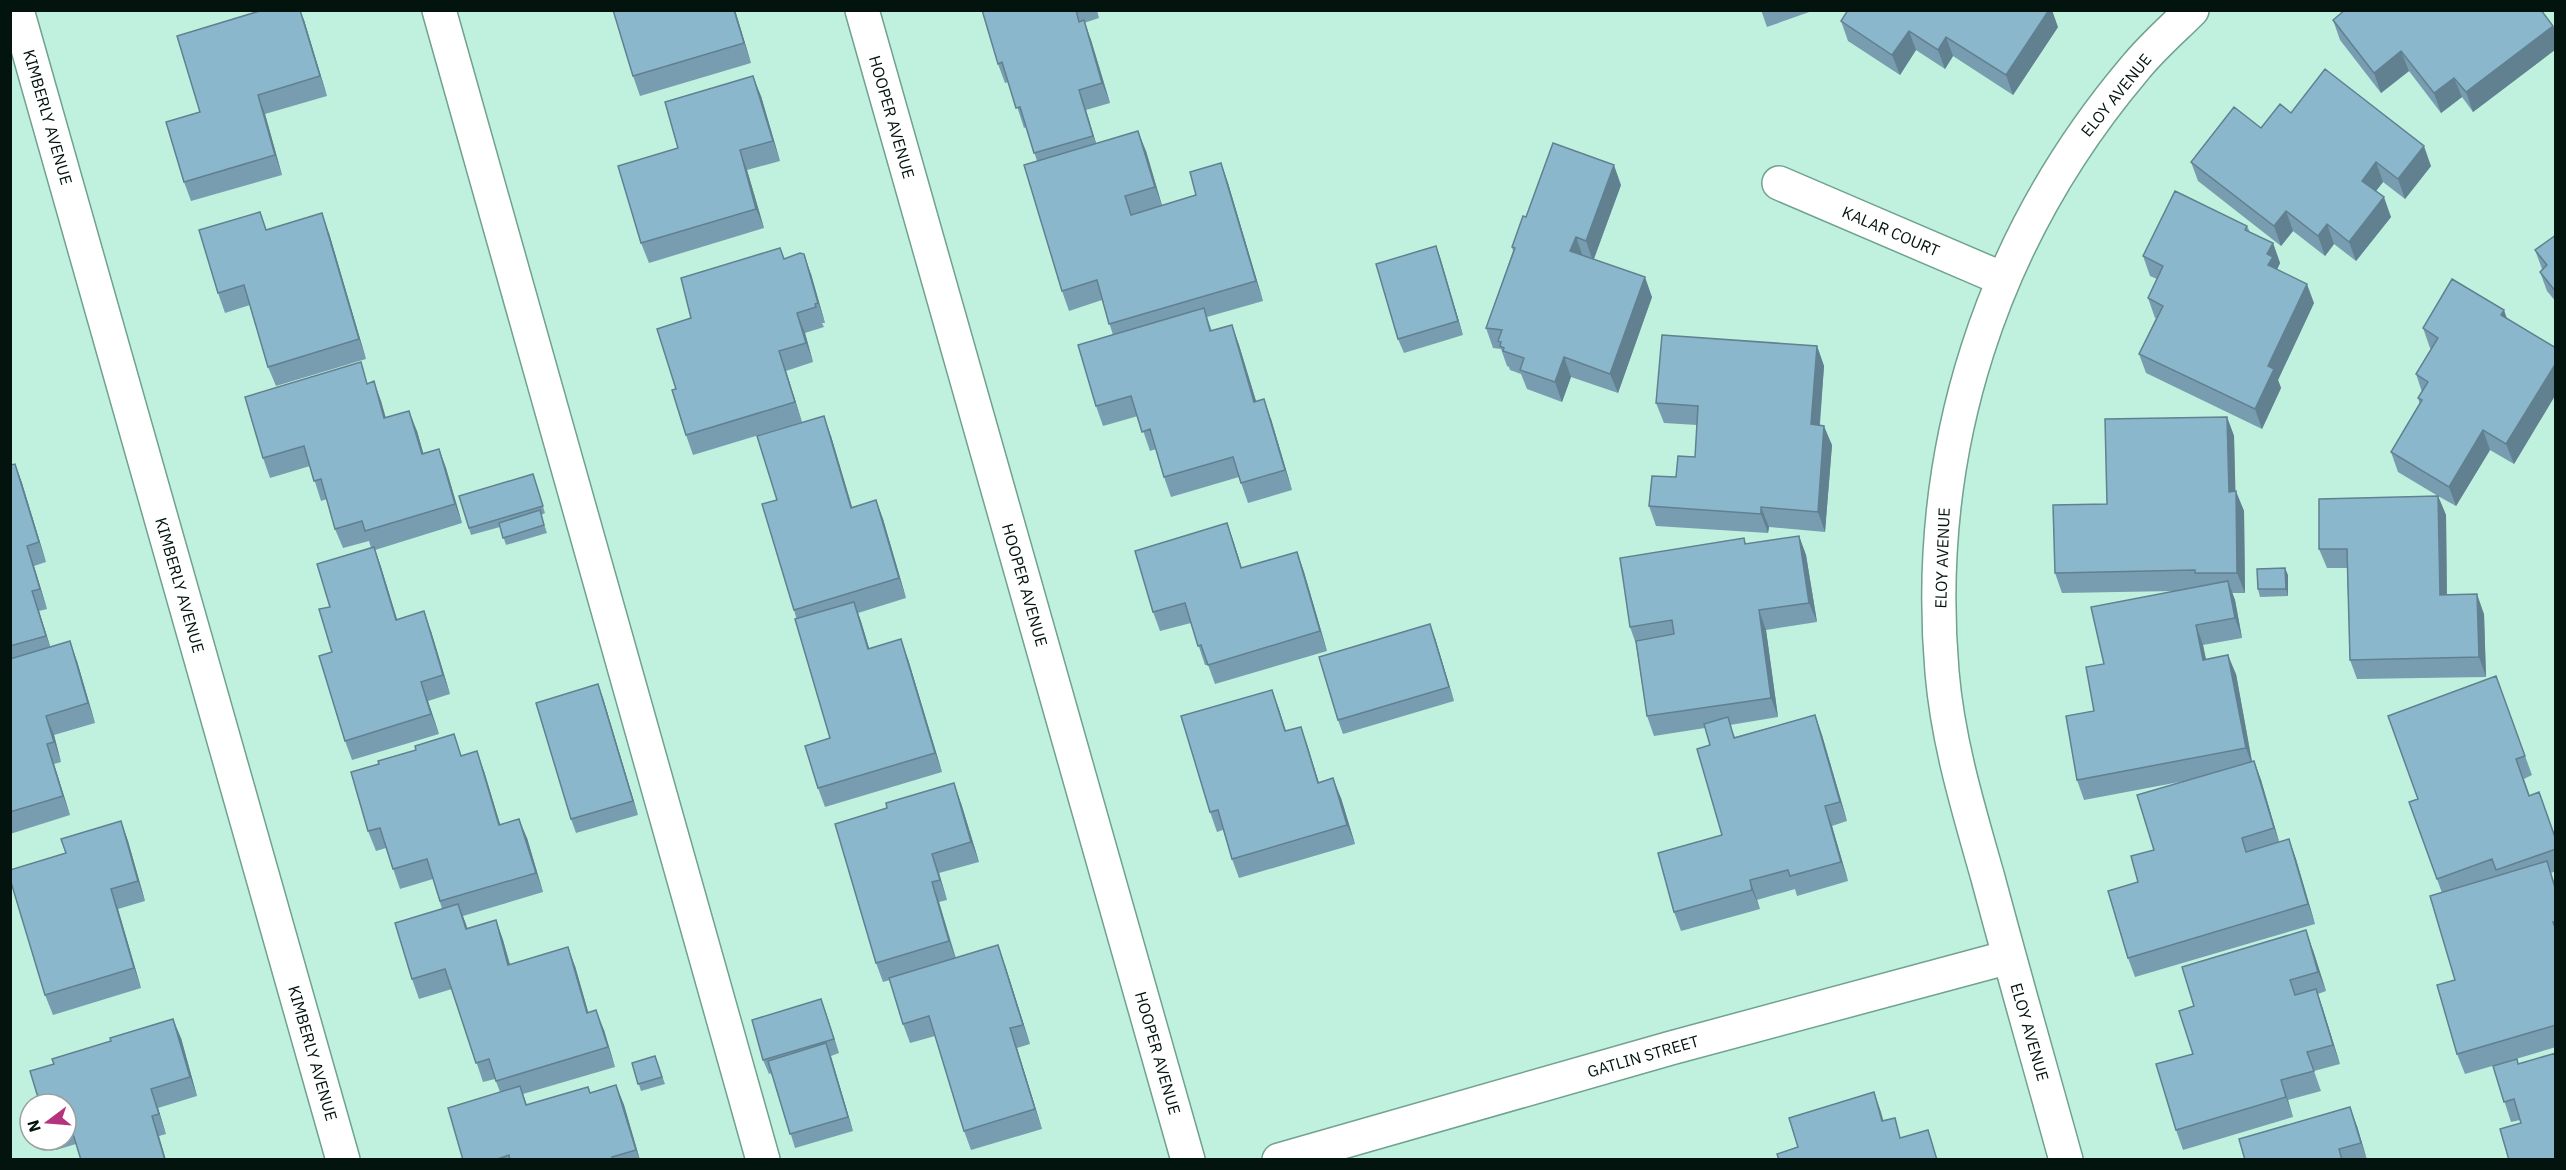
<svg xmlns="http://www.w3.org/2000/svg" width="2566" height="1170" font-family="'IBM Plex Sans',sans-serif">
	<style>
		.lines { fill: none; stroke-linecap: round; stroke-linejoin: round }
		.minor-casing { stroke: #71a190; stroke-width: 36 }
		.minor { stroke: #fff; stroke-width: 33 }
		.wall { fill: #789db0 }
		.shaded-wall { fill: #618090 }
		.building { fill: #8bb7cd; stroke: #618090; stroke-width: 1.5 }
		.labels { text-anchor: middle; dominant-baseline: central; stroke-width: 6; stroke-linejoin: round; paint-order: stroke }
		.street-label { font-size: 16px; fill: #03140e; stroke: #fff }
	</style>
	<rect width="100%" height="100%" fill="#c0f1df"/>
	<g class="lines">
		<defs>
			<path id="minor" d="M17,10L343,1160
				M439,10L763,1160
				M862,10L1188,1160
				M1779,183L2003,279
				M1279,1160L1671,1048L2009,957
				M2066,1160C2040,1066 2013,972 1988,878C1969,811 1948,743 1942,672C1923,450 1991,238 2135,68C2152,47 2173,29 2192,10"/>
		</defs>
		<use href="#minor" class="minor-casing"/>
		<use href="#minor" class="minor"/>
	</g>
	<path class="wall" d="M735,10L751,63L640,96L633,76Z
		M982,10H1097L1099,18L1084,23L1091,40L1110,103L1086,110L1096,144L1146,151L1162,205L1196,195L1221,163L1228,183L1263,301L1207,317L1212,331L1232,325L1239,345L1256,401L1271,419L1292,490L1248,503L1239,477L1171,497L1164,477L1156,449L1150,451L1138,416L1103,426L1096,406L1113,335L1102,300L1069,311L1062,291L1037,161L1026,127L1024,128L1009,82L1005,83L998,64Z
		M1761,10H1815L1767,27Z
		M304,20L327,96L265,114L282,175L191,201L184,182L200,112Z
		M2333,20L2553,26L2556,32V49L2473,112L2462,97L2441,113L2409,71L2381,93L2340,40Z
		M1841,21L2058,27L2013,95L1953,56L1945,69L1916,50L1900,75L1848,41Z
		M761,96L780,161L747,170L764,228L649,263L641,243L678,148Z
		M2291,113L2431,166L2405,199L2383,182L2376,191L2391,217L2356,261L2334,244L2325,256L2293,231L2281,246L2198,181L2191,162L2261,128Z
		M1621,185L1594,259L1652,297L1618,393L1571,377L1562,402L1527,389L1521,374L1510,370L1509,367L1507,366L1501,349L1493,348L1486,328L1513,251L1512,247L1526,217Z
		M260,212L266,229L329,233L366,359L276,386L268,367L250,305L225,313L218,293Z
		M2247,226L2250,232L2273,243L2280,263L2277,270L2314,303L2278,380L2281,388L2262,429L2146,373L2139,354L2156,318H2155L2148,298L2157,279L2150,276L2143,256Z
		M2556,235V302L2547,291L2540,272L2542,269L2535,250Z
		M1436,246L1463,335L1404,353L1398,339Z
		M784,259L811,274L825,323H822L824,327L805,333L813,362L786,371L802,422L693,455L686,435L676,389L691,318Z
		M2507,319L2556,363V394L2514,464L2490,450L2456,506L2438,496L2446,515L2447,594L2484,614L2486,677L2357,679L2350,660L2347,568H2327L2319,549L2438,496L2398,472L2391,452L2420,404L2418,398L2422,392L2416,374L2431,349L2430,348L2423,328Z
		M1817,346L1824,366L1820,425L1832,445L1825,532L1769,527L1768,533L1656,526L1649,506L1695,457L1697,425L1664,423L1656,403Z
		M369,383L381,401L386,418L417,431L423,453L439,449L446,468L462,523L375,550L381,567L397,619L431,631L450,694L428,701L439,734L352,760L345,741L332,652L330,607L371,548L369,541L343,548L335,529L327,499L321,501L310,466L270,478L263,458Z
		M2227,417L2234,436L2235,491L2244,511L2245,593H2232L2235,600L2242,638L2203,645L2206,659L2236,674L2252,761H2254L2261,780L2279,842L2289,839L2296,859L2315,924L2135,977L2128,958L2138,882L2154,850L2190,780L2084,800L2077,780L2094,711L2104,664L2175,591L2062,593L2055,573L2107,504Z
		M831,436L852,507L876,500L883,519L906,598L858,613L869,648L908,659L942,772L825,807L818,788L830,738L794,610L777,500Z
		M15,464L22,483L46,562L34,566L47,609L39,611L50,647L77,661L95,723L54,735L61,762L54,764L70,815L10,834V465Z
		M533,474L545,513L541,515L547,533L506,545L500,527L471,535L459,496Z
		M1227,523L1242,568L1297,552L1304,572L1327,651L1215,684L1208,665H1205L1191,623L1160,631L1153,612Z
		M1799,536L1806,555L1817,622L1766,630L1778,717L1730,725L1735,737L1815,715L1822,735L1847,821L1832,826L1848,881L1797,896L1795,889L1757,900L1760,909L1681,931L1674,912L1722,835L1710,745L1705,728L1654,736L1647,716L1636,644L1630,627L1744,538L1746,544Z
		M2288,575V596L2260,597L2258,589Z
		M1435,638L1454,701L1343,734L1338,720Z
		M2496,676L2532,775L2524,779L2530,796L2556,839V871L2551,873L2556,887V1047L2465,1074L2457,1054L2455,980L2442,893L2409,802L2418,799Z
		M1272,690L1286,731L1301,727L1319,783L1341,798L1355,844L1239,878L1232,859L1223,830L1217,832L1210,812Z
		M603,698L638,815L576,833L571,819Z
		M462,756L484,771L500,824L527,838L543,892L463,916L467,928L496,920L503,940L510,964L575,966L588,1012L604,1030L615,1067L523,1094L527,1105L590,1093L616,1085L624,1105L640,1160H463L500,1092L495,1079L483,1082L452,989L419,999L412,979L442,909L433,879L400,889L386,848L376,851L368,831Z
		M961,803L979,862L939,873L947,900L939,902L956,958L1005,965L1030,1044L1017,1048L1042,1129L971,1150L964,1131L935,1036L910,1043L903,1024L890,980L883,982L876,963L835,824Z
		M121,821L128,841L145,901L118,909L141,988L53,1015L45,995L66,853Z
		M2313,950L2326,991L2318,994L2340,1064L2314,1071L2321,1091L2288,1100L2293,1117L2183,1150L2176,1130L2193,1054L2194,1006Z
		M826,1013L839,1053L831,1056L853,1131L795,1148L772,1073L769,1074L763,1060Z
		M181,1038L197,1096L158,1108L166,1134L159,1136L76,1144L56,1150L52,1140H66V1104Z
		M655,1056L665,1084L641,1091L632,1063Z
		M2493,1066L2556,1160L2521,1123L2520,1120L2511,1122Z
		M2357,1126L2367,1160H2245Z"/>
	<path class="shaded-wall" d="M300,10L304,20L327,96L320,76Z
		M734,10H735L751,63L744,43Z
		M2049,10H2052L2058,27L2013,95L2006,75Z
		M1084,20L1091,40L1110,103L1102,83Z
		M2553,26L2556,32V49L2473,112L2466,92Z
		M1909,31L1916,50L1900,75L1892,55Z
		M1946,37L1953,56L1945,69L1938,50Z
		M2401,51L2409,71L2381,93L2374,73Z
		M753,76L761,96L780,161L773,141Z
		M2454,78L2462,97L2441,113L2434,93Z
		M1079,90L1086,110L1100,156L1093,136Z
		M258,95L265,114L282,175L275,155Z
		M1138,131L1146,151L1162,206L1155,187Z
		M2424,146L2431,166L2405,199L2398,179Z
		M740,150L747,170L764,228L756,209Z
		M2376,162L2383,182L2369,200L2362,181Z
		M1221,163L1228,183L1263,301L1256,281Z
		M1614,165L1621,185L1593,261L1586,241Z
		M2384,197L2391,217L2356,261L2349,242Z
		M2286,211L2293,231L2281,246L2274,226Z
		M322,213L329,233L366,359L359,339Z
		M2327,224L2334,244L2325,256L2318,236Z
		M1576,237L1583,257L1570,251Z
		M2273,243L2280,263L2277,269L2280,277L2268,265L2267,254Z
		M1436,246L1441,260L1463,335L1458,321Z
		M804,254L811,274L825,323L818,303Z
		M1645,277L1652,297L1618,393L1610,374Z
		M2307,284L2314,303L2278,380L2281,388L2262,429L2255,409L2268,366Z
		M2504,310L2511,330L2501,315Z
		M797,313L805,333L813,362L806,343Z
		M1232,325L1239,345L1262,421L1254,402Z
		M1817,346L1824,366L1818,444L1811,424Z
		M779,351L786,371L802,422L795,402Z
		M1564,357L1571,377L1562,402L1555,382Z
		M2556,363V394L2514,464L2506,444Z
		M374,381L381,401L391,438L384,418Z
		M1264,399L1271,419L1292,490L1285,470Z
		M409,411L417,431L429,473L422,454Z
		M824,416L831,436L858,527L851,508Z
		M2227,417L2234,436L2236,511L2229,492Z
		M1824,426L1832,445L1825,532L1818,512Z
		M2483,430L2490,450L2456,506L2449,487Z
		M439,449L446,468L462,523L455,504Z
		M15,464L22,483L46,562L39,542Z
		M2236,491L2244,511L2245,593L2237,573Z
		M2438,496L2446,515L2447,614L2440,595Z
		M876,500L883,519L906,598L899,578Z
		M1761,507L1769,527L1768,533L1761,514Z
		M1227,523L1234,543L1248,588L1241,568Z
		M1799,536L1806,555L1817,622L1809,603Z
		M27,546L34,566L47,609L40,589Z
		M374,547L381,567L403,639L396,620Z
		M1297,552L1304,572L1327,651L1320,631Z
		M2285,568L2288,575V596L2286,589Z
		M2228,581L2235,600L2242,638L2235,618Z
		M32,591L39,611L53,655L46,636Z
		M2477,594L2484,614L2486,677L2479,657Z
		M854,602L861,621L875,668L868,649Z
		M1759,610L1766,630L1778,717L1771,698Z
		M424,611L431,631L450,694L443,675Z
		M1430,624L1435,638L1454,701L1449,687Z
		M2196,625L2203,645L2210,680L2203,660Z
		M901,639L908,659L942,772L935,753Z
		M70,641L77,661L95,723L88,703Z
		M2228,655L2236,674L2253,768L2246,748Z
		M421,682L428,701L439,734L431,714Z
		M598,684L603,698L638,815L633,801Z
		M1272,690L1279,709L1292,751L1285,731Z
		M1815,715L1822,735L1847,821L1840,802Z
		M46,716L54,735L61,762L54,742Z
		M1301,727L1308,747L1325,803L1318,783Z
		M47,744L54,764L70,815L63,796Z
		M477,751L484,771L506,844L499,825Z
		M2254,761L2261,780L2281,848L2274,828Z
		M1333,778L1341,798L1355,844L1347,825Z
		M954,783L961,803L979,862L971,842Z
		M1825,806L1832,826L1848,881L1841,862Z
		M519,819L527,838L543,892L536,873Z
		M121,821L128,841L145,901L138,881Z
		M2289,839L2296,859L2315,924L2308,904Z
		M932,854L939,873L947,900L940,880Z
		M1750,880L1757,900L1760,909L1752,890Z
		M932,882L939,902L956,961L949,941Z
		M111,889L118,909L141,988L134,968Z
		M458,904L466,924L473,948L466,929Z
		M496,920L503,940L515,984L508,965Z
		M2306,930L2313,950L2326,991L2318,972Z
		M998,945L1005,965L1030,1044L1023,1025Z
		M568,947L575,966L594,1032L587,1013Z
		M2316,989L2323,1009L2340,1064L2333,1045Z
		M821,999L826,1013L839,1053L834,1039Z
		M596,1010L604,1030L615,1067L608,1047Z
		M173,1019L181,1038L197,1096L190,1077Z
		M1010,1028L1017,1048L1042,1129L1035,1109Z
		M826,1043L831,1057L853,1131L848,1117Z
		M2281,1080L2288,1100L2293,1117L2286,1097Z
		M616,1085L624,1105L640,1160L636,1150Z
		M151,1089L158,1108L166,1134L159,1114Z
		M1874,1092L1881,1112L1889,1141L1882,1121Z
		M2350,1107L2357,1126L2367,1160L2361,1143Z
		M152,1116L159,1136L166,1160H165Z"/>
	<path class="building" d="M263,10H300L320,76L258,95L275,155L184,182L166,122L200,112L177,36Z
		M613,10H734L744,43L633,76Z
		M982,10H1076L1079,22L1084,20L1102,83L1079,90L1093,136L1034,153L1020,107L1016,108L1002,62L998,64Z
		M1848,10H2049L2006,75L1946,37L1938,50L1909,31L1892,55L1841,21Z
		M2345,10H2541L2553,26L2466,92L2454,78L2434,93L2401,51L2374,73L2333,20Z
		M2325,69L2424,146L2398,179L2376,162L2362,181L2384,197L2349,242L2327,224L2318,236L2286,211L2274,226L2191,162L2234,107L2261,128L2280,104L2291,113Z
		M753,76L773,141L740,150L756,209L641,243L618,166L678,148L665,102Z
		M1138,131L1155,187L1125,196L1131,215L1196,195L1190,172L1221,163L1256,281L1109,324L1097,280L1062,291L1024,165Z
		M1553,143L1614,165L1586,241L1576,237L1570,251L1645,277L1610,374L1564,357L1555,382L1520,370L1524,358L1503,351L1504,348L1500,346L1501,342L1498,341L1502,330L1486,328L1515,248L1512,247L1523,216L1526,217Z
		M2175,191L2247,226L2245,230L2273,243L2267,254L2273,257L2268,265L2307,284L2268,366L2274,369L2255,409L2139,354L2163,306L2148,298L2163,266L2143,256Z
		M260,212L266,230L322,213L359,339L268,367L244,285L218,293L199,230Z
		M2556,235V292L2540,272L2547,265L2535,250Z
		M1436,246L1458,321L1398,339L1376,264Z
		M780,248L784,259L800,253L804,254L818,303L815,304L816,307L797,313L806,343L779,351L795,402L686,435L672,390L676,389L657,329L691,318L681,278Z
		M2452,279L2504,310L2501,315L2556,348V363L2506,444L2483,430L2449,487L2391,452L2422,400L2418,398L2428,382L2416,374L2438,338L2423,328Z
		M1204,308L1210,331L1232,325L1254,402L1264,399L1285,470L1241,483L1233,457L1164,477L1150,429L1142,432L1131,396L1096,406L1078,345Z
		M1662,335L1817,346L1811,424L1824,426L1818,512L1761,507V514L1649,506L1652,476L1676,477L1678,456L1695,457L1698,406L1656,403Z
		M361,362L367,384L374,381L384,418L409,411L422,454L439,449L455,504L365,531L362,521L335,529L321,479L314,481L304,446L263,458L245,397Z
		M824,416L851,508L876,500L899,578L794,610L762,504L777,500L757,436Z
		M2227,417L2229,492L2236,491L2237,573H2195V570L2055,573L2053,505L2107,504L2105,419Z
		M15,464L39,542L27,546L40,589L32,591L46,636L10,646V465Z
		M533,474L543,506L469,528L459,496Z
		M2438,496L2440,595L2477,594L2479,657L2350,660L2347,549H2319V499Z
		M540,510L544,525L503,538L499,523Z
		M1227,523L1241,568L1297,552L1320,631L1208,665L1201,645L1198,646L1185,603L1153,612L1135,551Z
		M1799,536L1809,603L1759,610L1771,698L1647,716L1636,641L1674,634L1672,620L1630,627L1620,558L1744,538L1745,544Z
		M374,547L396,620L424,611L443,675L421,682L431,714L345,741L319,656L332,652L319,609L330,607L317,564Z
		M2285,568L2286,589H2258L2257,569Z
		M2228,581L2235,618L2196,625L2203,660L2228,655L2246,748L2077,780L2066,716L2094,711L2086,667L2104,664L2091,607Z
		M854,602L868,649L901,639L935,753L818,788L805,746L830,738L795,619Z
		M1430,624L1449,687L1338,720L1319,657Z
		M70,641L88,703L46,716L54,742L47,744L63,796L10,812V659Z
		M2496,676L2525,756L2516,759L2529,796L2539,792L2556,840V849L2496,870L2492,859L2437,879L2409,802L2418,799L2388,716Z
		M598,684L633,801L571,819L536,703Z
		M1272,690L1285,731L1301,727L1318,783L1333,778L1347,825L1232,859L1218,810L1210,812L1181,716Z
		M1815,715L1840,802L1825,806L1841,862L1790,876L1788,870L1750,880L1752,890L1674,912L1658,853L1722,835L1697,749L1710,745L1704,724L1728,717L1734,738Z
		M454,734L461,756L477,751L499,825L519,819L536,873L440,901L427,859L393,869L380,828L368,831L351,772L379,764L378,761L416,750L415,746Z
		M2254,761L2274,828L2242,838L2246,852L2289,839L2308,904L2128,958L2108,891L2138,882L2131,856L2154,850L2137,795Z
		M954,783L971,842L932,854L940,880L932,882L949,941L876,963L835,824L887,808L886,803Z
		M121,821L138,881L111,889L134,968L45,995L10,879V870L66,853L61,839Z
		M2547,861L2556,891V921L2553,922L2556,930V1025L2457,1054L2437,985L2455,980L2430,896Z
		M458,904L466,929L496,920L508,965L568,947L587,1013L596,1010L608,1047L496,1081L489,1059L476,1063L445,969L412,979L395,923Z
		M2306,930L2318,972L2290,980L2295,995L2316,989L2333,1045L2307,1052L2314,1071L2281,1080L2286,1097L2176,1130L2156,1064L2193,1054L2179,1011L2194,1006L2182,967Z
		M998,945L1023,1025L1010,1028L1035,1109L964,1131L929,1016L903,1024L889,978Z
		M821,999L834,1039L763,1060L752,1020Z
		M173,1019L190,1077L151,1089L159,1114L152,1116L165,1160H81L70,1124L66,1126V1104H40L30,1071L54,1064L52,1059L111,1041L110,1038Z
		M826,1043L848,1117L790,1134L768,1061Z
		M2556,1053V1160H2509L2500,1129L2521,1123L2514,1099L2504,1102L2493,1066L2517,1059L2518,1064Z
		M655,1056L662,1077L638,1084L632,1063Z
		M616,1085L636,1150L612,1157L613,1160H510L509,1155L495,1160H463L448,1108L520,1086L526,1105L588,1087L590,1093Z
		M1874,1092L1882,1121L1895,1118L1900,1138L1928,1130L1937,1160H1779L1777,1154L1798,1147L1789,1118Z
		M2350,1107L2361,1143L2339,1149L2342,1160H2245L2239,1139Z"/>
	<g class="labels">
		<g class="street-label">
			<text transform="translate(2116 95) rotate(-51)">ELOY AVENUE</text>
			<text transform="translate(48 117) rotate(74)">KIMBERLY AVENUE</text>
			<text transform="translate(892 117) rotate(74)">HOOPER AVENUE</text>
			<text transform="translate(1891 231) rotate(23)">KALAR COURT</text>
			<text transform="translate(1942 558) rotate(-88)">ELOY AVENUE</text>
			<text transform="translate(180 585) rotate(74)">KIMBERLY AVENUE</text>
			<text transform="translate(1025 585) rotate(74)">HOOPER AVENUE</text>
			<text transform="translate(2030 1032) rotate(74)">ELOY AVENUE</text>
			<text transform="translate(313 1053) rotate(74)">KIMBERLY AVENUE</text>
			<text transform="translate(1158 1053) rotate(74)">HOOPER AVENUE</text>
			<text transform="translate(1643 1056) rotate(-16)">GATLIN STREET</text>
		</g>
	</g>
	<rect width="2566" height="1170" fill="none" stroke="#03140e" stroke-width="24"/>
	<g transform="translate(48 1122) rotate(254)"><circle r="28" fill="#ffffff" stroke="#9aa19f" stroke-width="1.5"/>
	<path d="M0-4.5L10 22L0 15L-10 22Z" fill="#b5337c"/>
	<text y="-9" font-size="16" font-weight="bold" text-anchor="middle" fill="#03140e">N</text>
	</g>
</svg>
